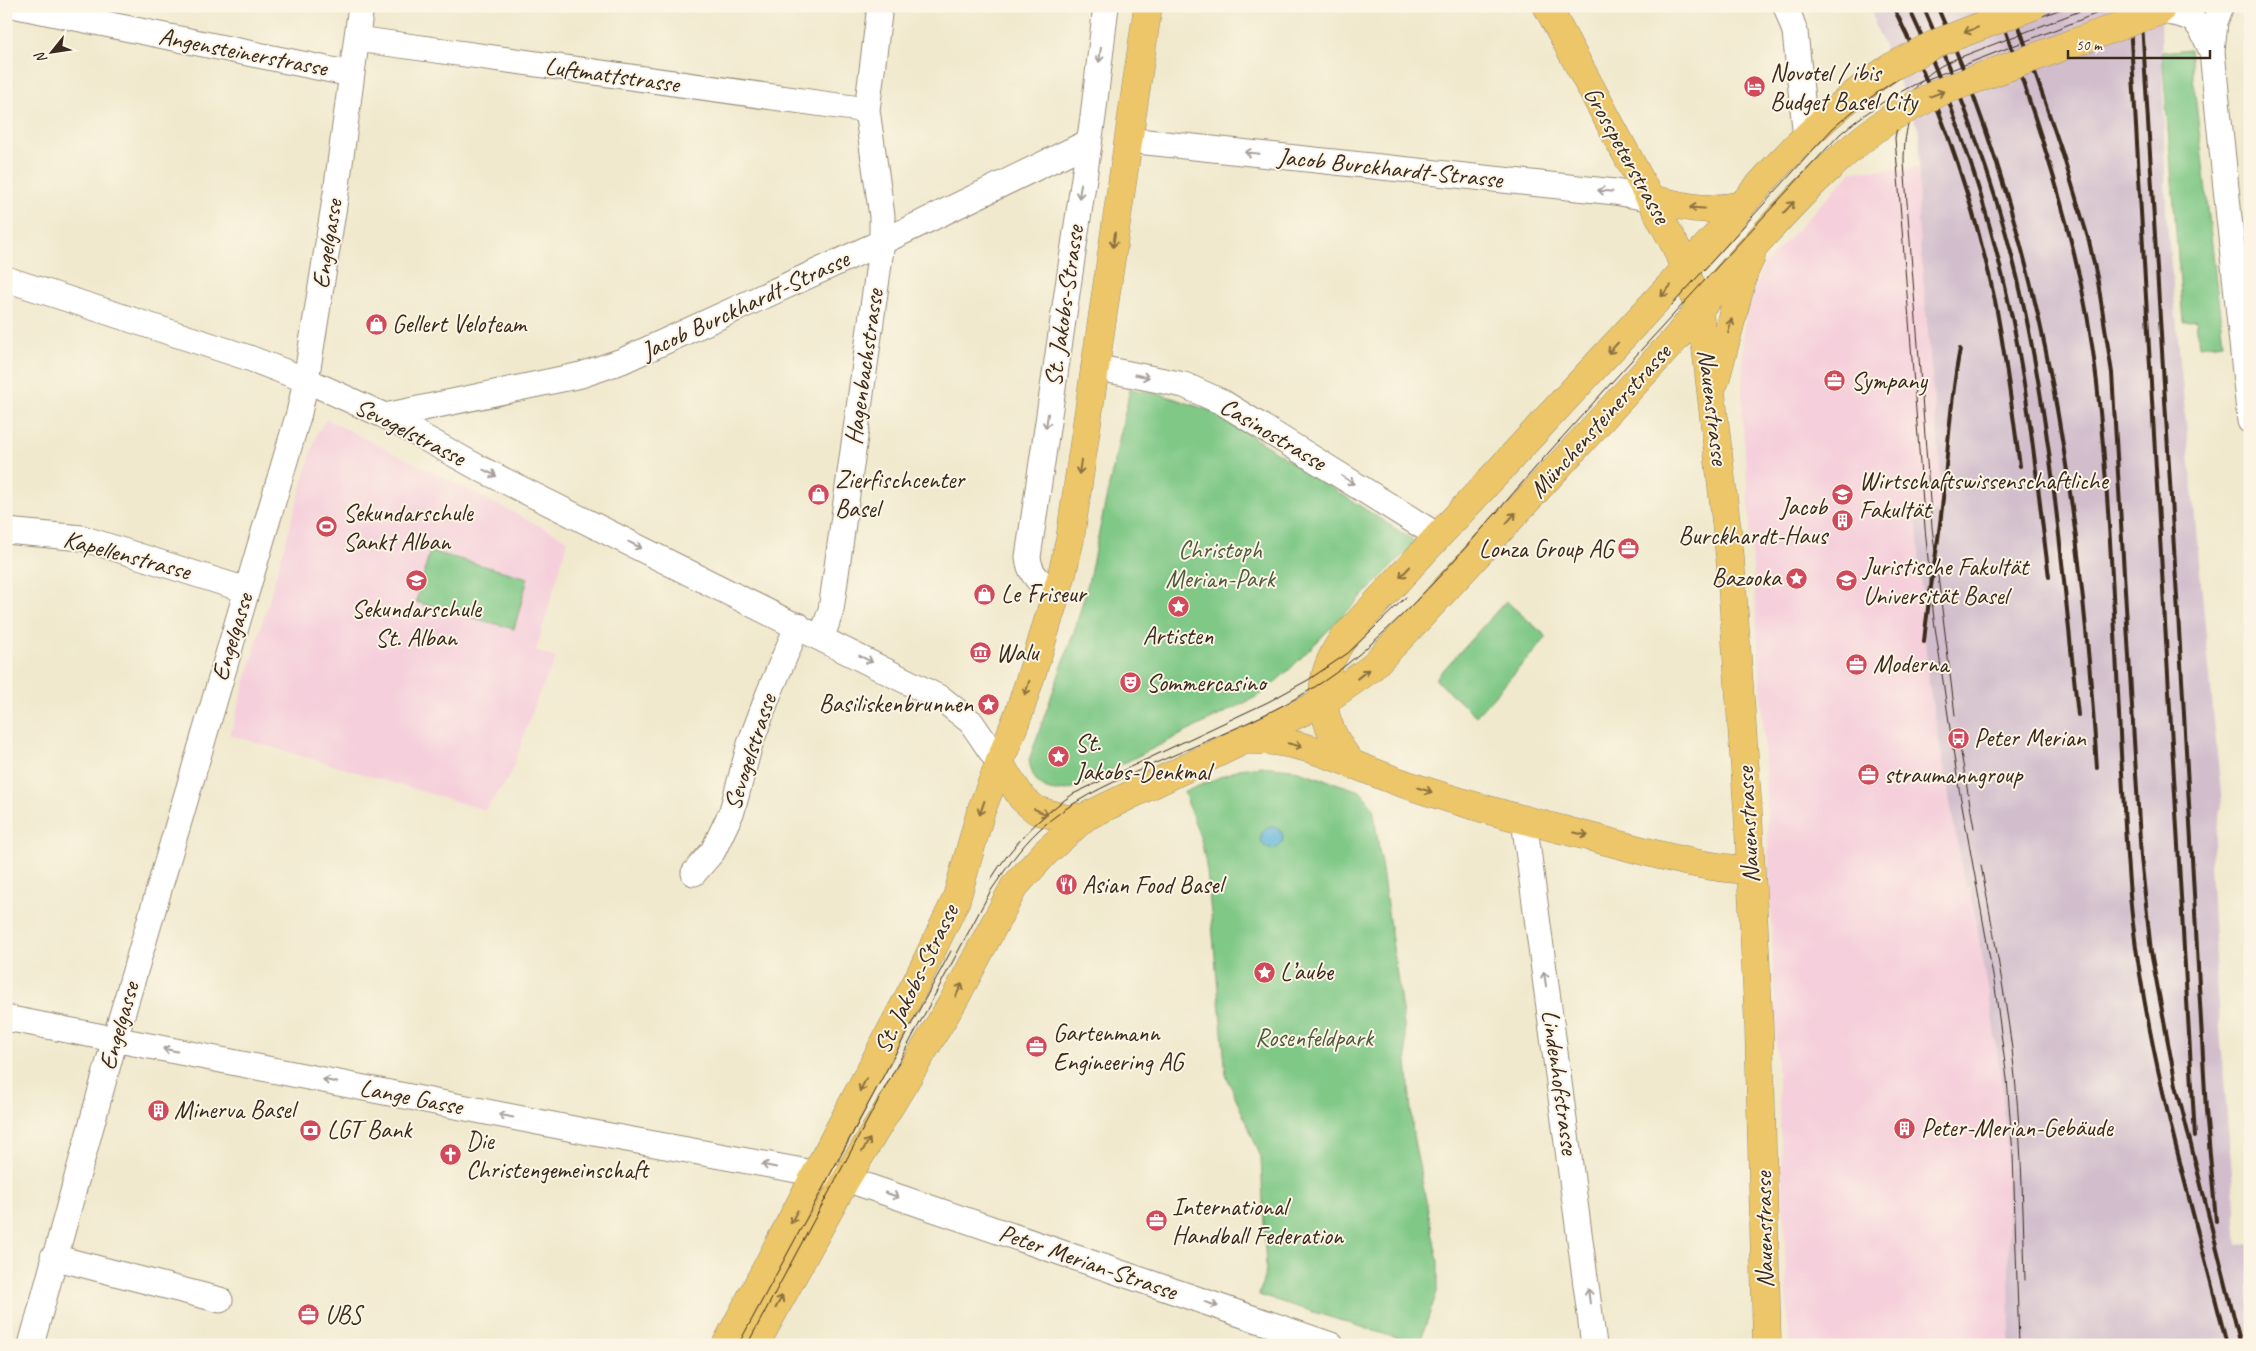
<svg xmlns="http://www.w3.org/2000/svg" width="2256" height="1351" font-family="Caveat,sans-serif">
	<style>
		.built { fill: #f5cfdb }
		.industrial { fill: #d1bdcc }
		.green { fill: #7fc886; stroke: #5d7952 }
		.water { fill: #5fb5db; stroke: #4d707c }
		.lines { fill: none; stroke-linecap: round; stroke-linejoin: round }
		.minor-casing { stroke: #968a76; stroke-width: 27 }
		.major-casing { stroke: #968a76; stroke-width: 29 }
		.minor { stroke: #fff; stroke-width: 25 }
		.major { stroke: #ecc669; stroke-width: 28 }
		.tram { stroke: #3b2a1e; stroke-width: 1 }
		.rail { stroke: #3b2a1e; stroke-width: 4 }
		.major-bridge-casing { stroke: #968a76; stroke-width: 29; stroke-linecap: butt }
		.major-bridge { stroke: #ecc669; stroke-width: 28 }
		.oneway { stroke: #8b7040 }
		.oneway2 { stroke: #a79f9a }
		.labels { text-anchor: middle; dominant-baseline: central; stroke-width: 4; stroke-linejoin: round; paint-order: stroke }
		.street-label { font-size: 25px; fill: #3b2a1e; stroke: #fcf5e5 }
		.poi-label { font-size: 25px; fill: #3b2a1e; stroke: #fcf5e5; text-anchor: start }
		.park-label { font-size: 25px; fill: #4f593d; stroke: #fcf5e5 }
	</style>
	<rect width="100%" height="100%" fill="#fcf5e5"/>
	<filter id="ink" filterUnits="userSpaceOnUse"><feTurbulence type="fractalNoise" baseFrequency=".02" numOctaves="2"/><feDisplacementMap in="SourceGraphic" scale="10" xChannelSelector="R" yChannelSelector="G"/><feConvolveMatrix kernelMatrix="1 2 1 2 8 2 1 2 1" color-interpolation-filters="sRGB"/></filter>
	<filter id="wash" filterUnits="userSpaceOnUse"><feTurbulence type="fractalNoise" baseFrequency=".0096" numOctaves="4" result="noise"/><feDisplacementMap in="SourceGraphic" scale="20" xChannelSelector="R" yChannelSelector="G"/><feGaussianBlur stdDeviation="1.12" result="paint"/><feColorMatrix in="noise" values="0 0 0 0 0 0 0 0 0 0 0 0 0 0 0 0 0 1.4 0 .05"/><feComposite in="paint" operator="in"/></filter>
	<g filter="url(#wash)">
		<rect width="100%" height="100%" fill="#f0e9cd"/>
		<path class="built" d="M1919,168L1918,222L1944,511L1916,515L1928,680L1965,887H1970L1989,995L2002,1087L2007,1147L2010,1345H1789L1762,699L1742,412L1743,333L1750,301L1763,266L1852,171Z
			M326,419L568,540L536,651L556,658L538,696L510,776L485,810L230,735L317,433Z"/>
		<path class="industrial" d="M1870,6H2151L2161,19L2166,211L2222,805L2210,865L2217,994L2238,1245L2250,1244V1345H2010L2007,1147L2002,1087L1989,995L1970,887H1965L1928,680L1916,514L1944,511L1918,222L1920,133L1876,27Z"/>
		<path class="green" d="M2190,49L2223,343L2199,346L2196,320L2183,322L2162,52Z
			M1130,389L1160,394L1214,412L1416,542L1291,668L1260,695L1076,787C1050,797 1033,788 1029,760L1076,626L1088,583Z
			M430,551L528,578L514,629L416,602Z
			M1506,601L1547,637L1476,716L1435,679Z
			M1260,766L1292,769L1360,791L1373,807L1404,1025L1413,1135L1438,1261V1289L1419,1345L1259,1295L1266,1270L1261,1157L1226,1075L1207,871L1202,843L1184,792L1239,769Z"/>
		<path class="water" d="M1261 838a11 11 0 1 1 22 0a11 11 0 1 1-22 0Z"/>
	</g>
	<g filter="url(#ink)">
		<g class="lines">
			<defs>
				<path id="minor" d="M17,6L351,74
					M1786,6L1795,32L1806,138
					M2221,6L2215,22L2212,52L2250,421
					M2160,11C2195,15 2199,20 2212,52
					M357,39L867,110
					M1128,140L1615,192L1652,199
					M6,279L249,358L306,380L385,416L479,468L942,699L971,722L999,763
					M1094,367L1184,385L1222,402L1438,536
					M385,416L581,375L622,361L882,242L1087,143
					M6,531L82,538L246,590
					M1057,592C1040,583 1030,576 1028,557L1093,117L1106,6
					M822,637L831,610L882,242V216L867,110L880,6
					M1524,820L1594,1345
					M694,873L713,851L732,811L750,744L769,693L798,625
					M6,1018L594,1133L846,1179L1331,1345
					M53,1257L220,1300
					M31,1345L115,1039L299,413L306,380L336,193L361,6"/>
				<path id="major" d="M1547,6L1676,247L1694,293L1706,348L1730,557L1748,811L1759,1028L1767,1345
					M1652,199C1685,207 1708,213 1741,205
					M1715,381L1744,272L1751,257
					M1249,740C1305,738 1356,768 1408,785C1472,807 1537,823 1602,840C1651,853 1700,868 1751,870
					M999,763L1022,798L1036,810L1066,819L1085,817L1323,702L1370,669L1421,616L1678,336C1704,301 1733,269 1762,237C1803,192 1843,150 1894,116
					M1353,765C1319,724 1312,683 1343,639L1716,236C1765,175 1826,111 1891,67
					M726,1345L917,981L956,900L981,811L1020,710L1038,654L1062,574L1070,539L1148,6
					M755,1345L846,1179L954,1000L1014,887L1046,852L1085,817"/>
			</defs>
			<use href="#minor" class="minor-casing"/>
			<use href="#major" class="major-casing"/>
			<use href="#minor" class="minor"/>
			<use href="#major" class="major"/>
			<path class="tram" d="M1940,77C1911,99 1904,127 1904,163L1932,527L1955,715
				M1672,305L1833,128C1854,110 1876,92 1900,78C1953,47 2012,28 2069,6
				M1960,747L1974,828
				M1981,865C1992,926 2004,987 2012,1049C2021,1126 2023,1202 2025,1280
				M991,879C1013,844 1039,817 1073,794L1268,702L1308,680L1348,653L1406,597
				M738,1345L951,951
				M747,1345L990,892C1005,870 1020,847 1040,829C1069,802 1105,786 1140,770C1206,740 1290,710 1346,665C1422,604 1486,523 1550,451C1645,344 1743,239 1840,134C1865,113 1890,96 1920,82L2116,6
				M2019,1345L2013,1154L2007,1079L1995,987L1958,783L1934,620L1925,528L1895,138C1901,102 1918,75 1953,60L2093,6"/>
			<path class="rail" d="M1893,6C1939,100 1973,199 1995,301C2006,356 2012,411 2020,466
				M1908,6C1956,107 1990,213 2013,322C2030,406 2038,492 2049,577
				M1923,6C1966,104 2002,203 2024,307C2053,441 2063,579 2078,715
				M1937,6C2046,252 2080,502 2097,768
				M1997,6C2040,129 2083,253 2097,383C2111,512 2115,643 2122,773C2125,823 2127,874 2133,924C2150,1067 2192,1205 2227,1345
				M2012,6L2063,155L2089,241L2098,282L2112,373L2141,857L2151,952L2176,1085L2241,1345
				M2129,6L2195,1137
				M2141,6L2183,696L2206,1111L2216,1221
				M1924,642C1928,600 1936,558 1941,516C1948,460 1949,404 1960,349"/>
			<defs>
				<path id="major-bridge" d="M1891,67L1937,43L2033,6
					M1894,116L1940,92L2160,11"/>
			</defs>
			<use href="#major-bridge" class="major-bridge-casing"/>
			<use href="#major-bridge" class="major-bridge"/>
		</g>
		<defs><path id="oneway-shaft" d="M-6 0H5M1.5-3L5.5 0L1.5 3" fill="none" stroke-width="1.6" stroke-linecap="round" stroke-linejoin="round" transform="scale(1.25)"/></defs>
		<g class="oneway">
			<use href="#oneway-shaft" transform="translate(1971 30) rotate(159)"/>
			<use href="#oneway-shaft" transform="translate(1937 94) rotate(-21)"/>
			<use href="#oneway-shaft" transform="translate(1789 207) rotate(-47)"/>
			<use href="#oneway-shaft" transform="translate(1697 208) rotate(-177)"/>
			<use href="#oneway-shaft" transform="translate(1114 240) rotate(98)"/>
			<use href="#oneway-shaft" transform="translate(1666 291) rotate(132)"/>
			<use href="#oneway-shaft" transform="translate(1730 326) rotate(-76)"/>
			<use href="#oneway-shaft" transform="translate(1613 348) rotate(133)"/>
			<use href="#oneway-shaft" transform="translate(1080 467) rotate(98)"/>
			<use href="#oneway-shaft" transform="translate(1511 518) rotate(-48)"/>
			<use href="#oneway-shaft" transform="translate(1405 572) rotate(133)"/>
			<use href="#oneway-shaft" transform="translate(1363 674) rotate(-38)"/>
			<use href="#oneway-shaft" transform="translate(1027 688) rotate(108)"/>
			<use href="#oneway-shaft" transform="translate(1295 745) rotate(14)"/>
			<use href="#oneway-shaft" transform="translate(1425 790) rotate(17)"/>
			<use href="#oneway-shaft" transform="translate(982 808) rotate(109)"/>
			<use href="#oneway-shaft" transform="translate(1041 812) rotate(24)"/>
			<use href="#oneway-shaft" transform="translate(1581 834) rotate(14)"/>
			<use href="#oneway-shaft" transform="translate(959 990) rotate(-62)"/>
			<use href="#oneway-shaft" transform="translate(863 1085) rotate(117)"/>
			<use href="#oneway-shaft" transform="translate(866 1145) rotate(-59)"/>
			<use href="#oneway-shaft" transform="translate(794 1217) rotate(118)"/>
			<use href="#oneway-shaft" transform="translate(779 1302) rotate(-61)"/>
		</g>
		<g class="oneway2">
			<use href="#oneway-shaft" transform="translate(1100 55) rotate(97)"/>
			<use href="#oneway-shaft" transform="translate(1252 153) rotate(-174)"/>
			<use href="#oneway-shaft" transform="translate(1080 191) rotate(98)"/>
			<use href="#oneway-shaft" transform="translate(1605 191) rotate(-174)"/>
			<use href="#oneway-shaft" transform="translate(1142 376) rotate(12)"/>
			<use href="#oneway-shaft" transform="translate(1047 421) rotate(98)"/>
			<use href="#oneway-shaft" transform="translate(490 473) rotate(26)"/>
			<use href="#oneway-shaft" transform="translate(1348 480) rotate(32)"/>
			<use href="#oneway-shaft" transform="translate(635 545) rotate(26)"/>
			<use href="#oneway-shaft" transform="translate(866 659) rotate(27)"/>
			<use href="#oneway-shaft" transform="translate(1545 979) rotate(-98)"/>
			<use href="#oneway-shaft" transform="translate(170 1050) rotate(-169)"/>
			<use href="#oneway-shaft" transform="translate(330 1081) rotate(-169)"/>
			<use href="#oneway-shaft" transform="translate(506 1116) rotate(-169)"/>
			<use href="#oneway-shaft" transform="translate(769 1166) rotate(-169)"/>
			<use href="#oneway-shaft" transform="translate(892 1195) rotate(19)"/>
			<use href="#oneway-shaft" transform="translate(1589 1296) rotate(-97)"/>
			<use href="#oneway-shaft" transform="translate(1211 1304) rotate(19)"/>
		</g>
	</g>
	<defs>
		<symbol id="hotel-disc" viewBox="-11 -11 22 22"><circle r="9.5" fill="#d1495b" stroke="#fcf5e5"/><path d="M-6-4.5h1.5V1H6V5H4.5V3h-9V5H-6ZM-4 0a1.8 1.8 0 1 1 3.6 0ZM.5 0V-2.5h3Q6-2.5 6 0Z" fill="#fff"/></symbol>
		<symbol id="shop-disc" viewBox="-11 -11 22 22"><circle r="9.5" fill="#d1495b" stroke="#fcf5e5"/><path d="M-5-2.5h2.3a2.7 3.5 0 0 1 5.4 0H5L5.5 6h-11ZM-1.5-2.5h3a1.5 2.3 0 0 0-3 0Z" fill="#fff"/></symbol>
		<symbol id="office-disc" viewBox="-11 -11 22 22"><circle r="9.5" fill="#d1495b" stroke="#fcf5e5"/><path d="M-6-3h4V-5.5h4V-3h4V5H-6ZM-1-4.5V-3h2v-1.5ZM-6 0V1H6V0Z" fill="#fff"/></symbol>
		<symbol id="university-disc" viewBox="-11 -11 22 22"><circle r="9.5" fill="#d1495b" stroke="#fcf5e5"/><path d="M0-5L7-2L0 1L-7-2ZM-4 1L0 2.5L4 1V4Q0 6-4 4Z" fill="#fff"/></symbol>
		<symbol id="building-disc" viewBox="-11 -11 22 22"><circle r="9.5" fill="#d1495b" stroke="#fcf5e5"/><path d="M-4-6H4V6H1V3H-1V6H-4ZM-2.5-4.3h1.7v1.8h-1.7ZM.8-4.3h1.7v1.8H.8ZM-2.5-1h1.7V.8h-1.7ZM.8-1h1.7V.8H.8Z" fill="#fff"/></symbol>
		<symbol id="stadium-disc" viewBox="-11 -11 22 22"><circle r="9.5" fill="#d1495b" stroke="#fcf5e5"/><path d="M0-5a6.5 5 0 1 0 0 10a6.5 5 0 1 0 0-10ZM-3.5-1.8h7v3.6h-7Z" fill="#fff"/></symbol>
		<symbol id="sight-disc" viewBox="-11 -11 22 22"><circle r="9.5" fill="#d1495b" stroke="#fcf5e5"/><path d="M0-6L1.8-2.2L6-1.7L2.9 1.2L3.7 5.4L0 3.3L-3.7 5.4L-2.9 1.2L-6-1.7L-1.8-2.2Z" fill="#fff"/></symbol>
		<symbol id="school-disc" viewBox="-11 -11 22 22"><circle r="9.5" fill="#d1495b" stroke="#fcf5e5"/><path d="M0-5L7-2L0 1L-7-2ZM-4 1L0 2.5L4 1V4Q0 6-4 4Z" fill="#fff"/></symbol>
		<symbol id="museum-disc" viewBox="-11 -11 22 22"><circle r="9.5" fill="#d1495b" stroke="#fcf5e5"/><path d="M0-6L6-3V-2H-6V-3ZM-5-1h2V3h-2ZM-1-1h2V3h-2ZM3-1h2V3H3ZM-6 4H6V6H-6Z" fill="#fff"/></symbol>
		<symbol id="theatre-disc" viewBox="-11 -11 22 22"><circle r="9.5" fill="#d1495b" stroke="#fcf5e5"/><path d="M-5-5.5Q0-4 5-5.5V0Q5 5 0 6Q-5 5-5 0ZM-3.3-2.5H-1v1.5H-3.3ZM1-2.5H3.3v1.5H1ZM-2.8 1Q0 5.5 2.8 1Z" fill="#fff"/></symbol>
		<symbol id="bus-disc" viewBox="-11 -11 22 22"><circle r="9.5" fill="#d1495b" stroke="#fcf5e5"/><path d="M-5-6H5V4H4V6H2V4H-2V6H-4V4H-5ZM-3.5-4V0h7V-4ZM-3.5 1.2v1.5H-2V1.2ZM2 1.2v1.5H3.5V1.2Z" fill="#fff"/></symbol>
		<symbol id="restaurant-disc" viewBox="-11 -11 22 22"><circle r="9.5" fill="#d1495b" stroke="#fcf5e5"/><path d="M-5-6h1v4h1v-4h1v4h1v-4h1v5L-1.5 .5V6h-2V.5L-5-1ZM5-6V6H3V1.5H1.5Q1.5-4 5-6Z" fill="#fff"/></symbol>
		<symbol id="bank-disc" viewBox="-11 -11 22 22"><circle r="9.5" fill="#d1495b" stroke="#fcf5e5"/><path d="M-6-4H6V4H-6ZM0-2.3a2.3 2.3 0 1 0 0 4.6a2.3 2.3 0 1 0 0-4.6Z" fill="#fff"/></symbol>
		<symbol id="church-disc" viewBox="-11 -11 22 22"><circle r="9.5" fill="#d1495b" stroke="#fcf5e5"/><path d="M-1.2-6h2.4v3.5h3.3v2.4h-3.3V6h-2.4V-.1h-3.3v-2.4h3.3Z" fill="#fff"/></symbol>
	</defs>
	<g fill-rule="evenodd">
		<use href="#hotel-disc" x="1742" y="74" width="25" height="25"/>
		<use href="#shop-disc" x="364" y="312" width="25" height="25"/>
		<use href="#office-disc" x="1822" y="368" width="25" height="25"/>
		<use href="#shop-disc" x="806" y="482" width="25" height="25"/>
		<use href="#university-disc" x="1830" y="482" width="25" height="25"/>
		<use href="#building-disc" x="1830" y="508" width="25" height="25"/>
		<use href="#stadium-disc" x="314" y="514" width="25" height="25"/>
		<use href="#office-disc" x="1616" y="536" width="25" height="25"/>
		<use href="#sight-disc" x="1784" y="566" width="25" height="25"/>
		<use href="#school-disc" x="404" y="568" width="25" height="25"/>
		<use href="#university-disc" x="1834" y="568" width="25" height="25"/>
		<use href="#shop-disc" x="972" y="582" width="25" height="25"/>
		<use href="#sight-disc" x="1166" y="594" width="25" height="25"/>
		<use href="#museum-disc" x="968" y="640" width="25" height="25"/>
		<use href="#office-disc" x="1844" y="652" width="25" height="25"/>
		<use href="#theatre-disc" x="1118" y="670" width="25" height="25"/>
		<use href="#sight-disc" x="976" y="692" width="25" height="25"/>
		<use href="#bus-disc" x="1946" y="726" width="25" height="25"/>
		<use href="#sight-disc" x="1046" y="744" width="25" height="25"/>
		<use href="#office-disc" x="1856" y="762" width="25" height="25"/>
		<use href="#restaurant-disc" x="1054" y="872" width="25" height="25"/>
		<use href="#sight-disc" x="1252" y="960" width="25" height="25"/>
		<use href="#office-disc" x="1024" y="1034" width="25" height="25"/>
		<use href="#building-disc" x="146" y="1098" width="25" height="25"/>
		<use href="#building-disc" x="1892" y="1116" width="25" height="25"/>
		<use href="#bank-disc" x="298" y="1118" width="25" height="25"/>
		<use href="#church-disc" x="438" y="1142" width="25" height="25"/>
		<use href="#office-disc" x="1144" y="1208" width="25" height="25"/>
		<use href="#office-disc" x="296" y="1302" width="25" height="25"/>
	</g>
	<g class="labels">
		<g class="street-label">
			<text transform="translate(243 52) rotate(11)">Angensteinerstrasse</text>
			<text transform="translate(612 75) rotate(8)">Luftmattstrasse</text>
			<text transform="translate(1627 155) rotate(61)">Grosspeterstrasse</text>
			<text transform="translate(1390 168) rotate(6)">Jacob Burckhardt-Strasse</text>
			<text transform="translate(327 244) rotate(-81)">Engelgasse</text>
			<text transform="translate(745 305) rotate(-25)">Jacob Burckhardt-Strasse</text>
			<text transform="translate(1064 306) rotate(-82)">St. Jakobs-Strasse</text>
			<text transform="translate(864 367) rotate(-82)">Hagenbachstrasse</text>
			<text transform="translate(1713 407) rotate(83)">Nauenstrasse</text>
			<text transform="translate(1600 421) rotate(-48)">Münchensteinerstrasse</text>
			<text transform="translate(410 432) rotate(27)">Sevogelstrasse</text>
			<text transform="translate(1273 434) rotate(31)">Casinostrasse</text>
			<text transform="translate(127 555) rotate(15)">Kapellenstrasse</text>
			<text transform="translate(232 637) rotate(-73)">Engelgasse</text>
			<text transform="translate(750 752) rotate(-72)">Sevogelstrasse</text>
			<text transform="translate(1748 825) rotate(-93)">Nauenstrasse</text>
			<text transform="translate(916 979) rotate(-64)">St. Jakobs-Strasse</text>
			<text transform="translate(119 1026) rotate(-74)">Engelgasse</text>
			<text transform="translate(1560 1082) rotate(82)">Lindenhofstrasse</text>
			<text transform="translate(411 1097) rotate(11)">Lange Gasse</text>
			<text transform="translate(1764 1230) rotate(-91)">Nauenstrasse</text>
			<text transform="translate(1088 1262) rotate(19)">Peter Merian-Strasse</text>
		</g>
		<g class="poi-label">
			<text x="1770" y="73">Novotel / ibis<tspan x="1770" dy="29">Budget Basel City</tspan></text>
			<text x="392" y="324">Gellert Veloteam</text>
			<text x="1851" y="381">Sympany</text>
			<text x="835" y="480">Zierfischcenter<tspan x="835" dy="29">Basel</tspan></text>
			<text x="1859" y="481">Wirtschaftswissenschaftliche<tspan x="1859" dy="29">Fakultät</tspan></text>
			<text x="1827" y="507" text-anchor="end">Jacob<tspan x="1827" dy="29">Burckhardt-Haus</tspan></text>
			<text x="343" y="513">Sekundarschule<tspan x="343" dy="29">Sankt Alban</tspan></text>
			<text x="1613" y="549" text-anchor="end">Lonza Group AG</text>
			<text x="1863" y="567">Juristische Fakultät<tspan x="1863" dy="29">Universität Basel</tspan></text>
			<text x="1781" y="578" text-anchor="end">Bazooka</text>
			<text x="1001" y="594">Le Friseur</text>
			<text x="416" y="609" text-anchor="middle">Sekundarschule<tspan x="416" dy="29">St. Alban</tspan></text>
			<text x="1178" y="636" text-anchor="middle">Artisten</text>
			<text x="996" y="653">Walu</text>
			<text x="1873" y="664">Moderna</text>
			<text x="1146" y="683">Sommercasino</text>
			<text x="973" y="704" text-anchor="end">Basiliskenbrunnen</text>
			<text x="1974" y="738">Peter Merian</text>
			<text x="1075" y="743">St.<tspan x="1075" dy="29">Jakobs-Denkmal</tspan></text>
			<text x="1884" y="775">straumanngroup</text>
			<text x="1082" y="885">Asian Food Basel</text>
			<text x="1280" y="972">L’aube</text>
			<text x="1053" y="1033">Gartenmann<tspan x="1053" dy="29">Engineering AG</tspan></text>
			<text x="174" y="1110">Minerva Basel</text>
			<text x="1921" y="1128">Peter-Merian-Gebäude</text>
			<text x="327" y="1130">LGT Bank</text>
			<text x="466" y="1141">Die<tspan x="466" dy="29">Christengemeinschaft</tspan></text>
			<text x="1172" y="1207">International<tspan x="1172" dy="29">Handball Federation</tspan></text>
			<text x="325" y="1315">UBS</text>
		</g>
		<g class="park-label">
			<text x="1220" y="550">Christoph<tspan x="1220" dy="29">Merian-Park</tspan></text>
			<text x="1314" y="1038">Rosenfeldpark</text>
		</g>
	</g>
	<rect width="2256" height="1351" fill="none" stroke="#fcf5e5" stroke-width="25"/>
	<g transform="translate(52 52) rotate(240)" stroke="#fcf5e5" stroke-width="4" paint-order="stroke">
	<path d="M0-4L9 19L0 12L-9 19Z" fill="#3b2a1e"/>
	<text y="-8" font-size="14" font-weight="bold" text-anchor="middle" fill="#3b2a1e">N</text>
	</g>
	<path d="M2068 50v8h142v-8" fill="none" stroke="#3b2a1e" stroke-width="2.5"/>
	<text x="2076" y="50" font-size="15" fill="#3b2a1e" stroke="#fcf5e5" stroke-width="4" paint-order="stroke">50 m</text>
</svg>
